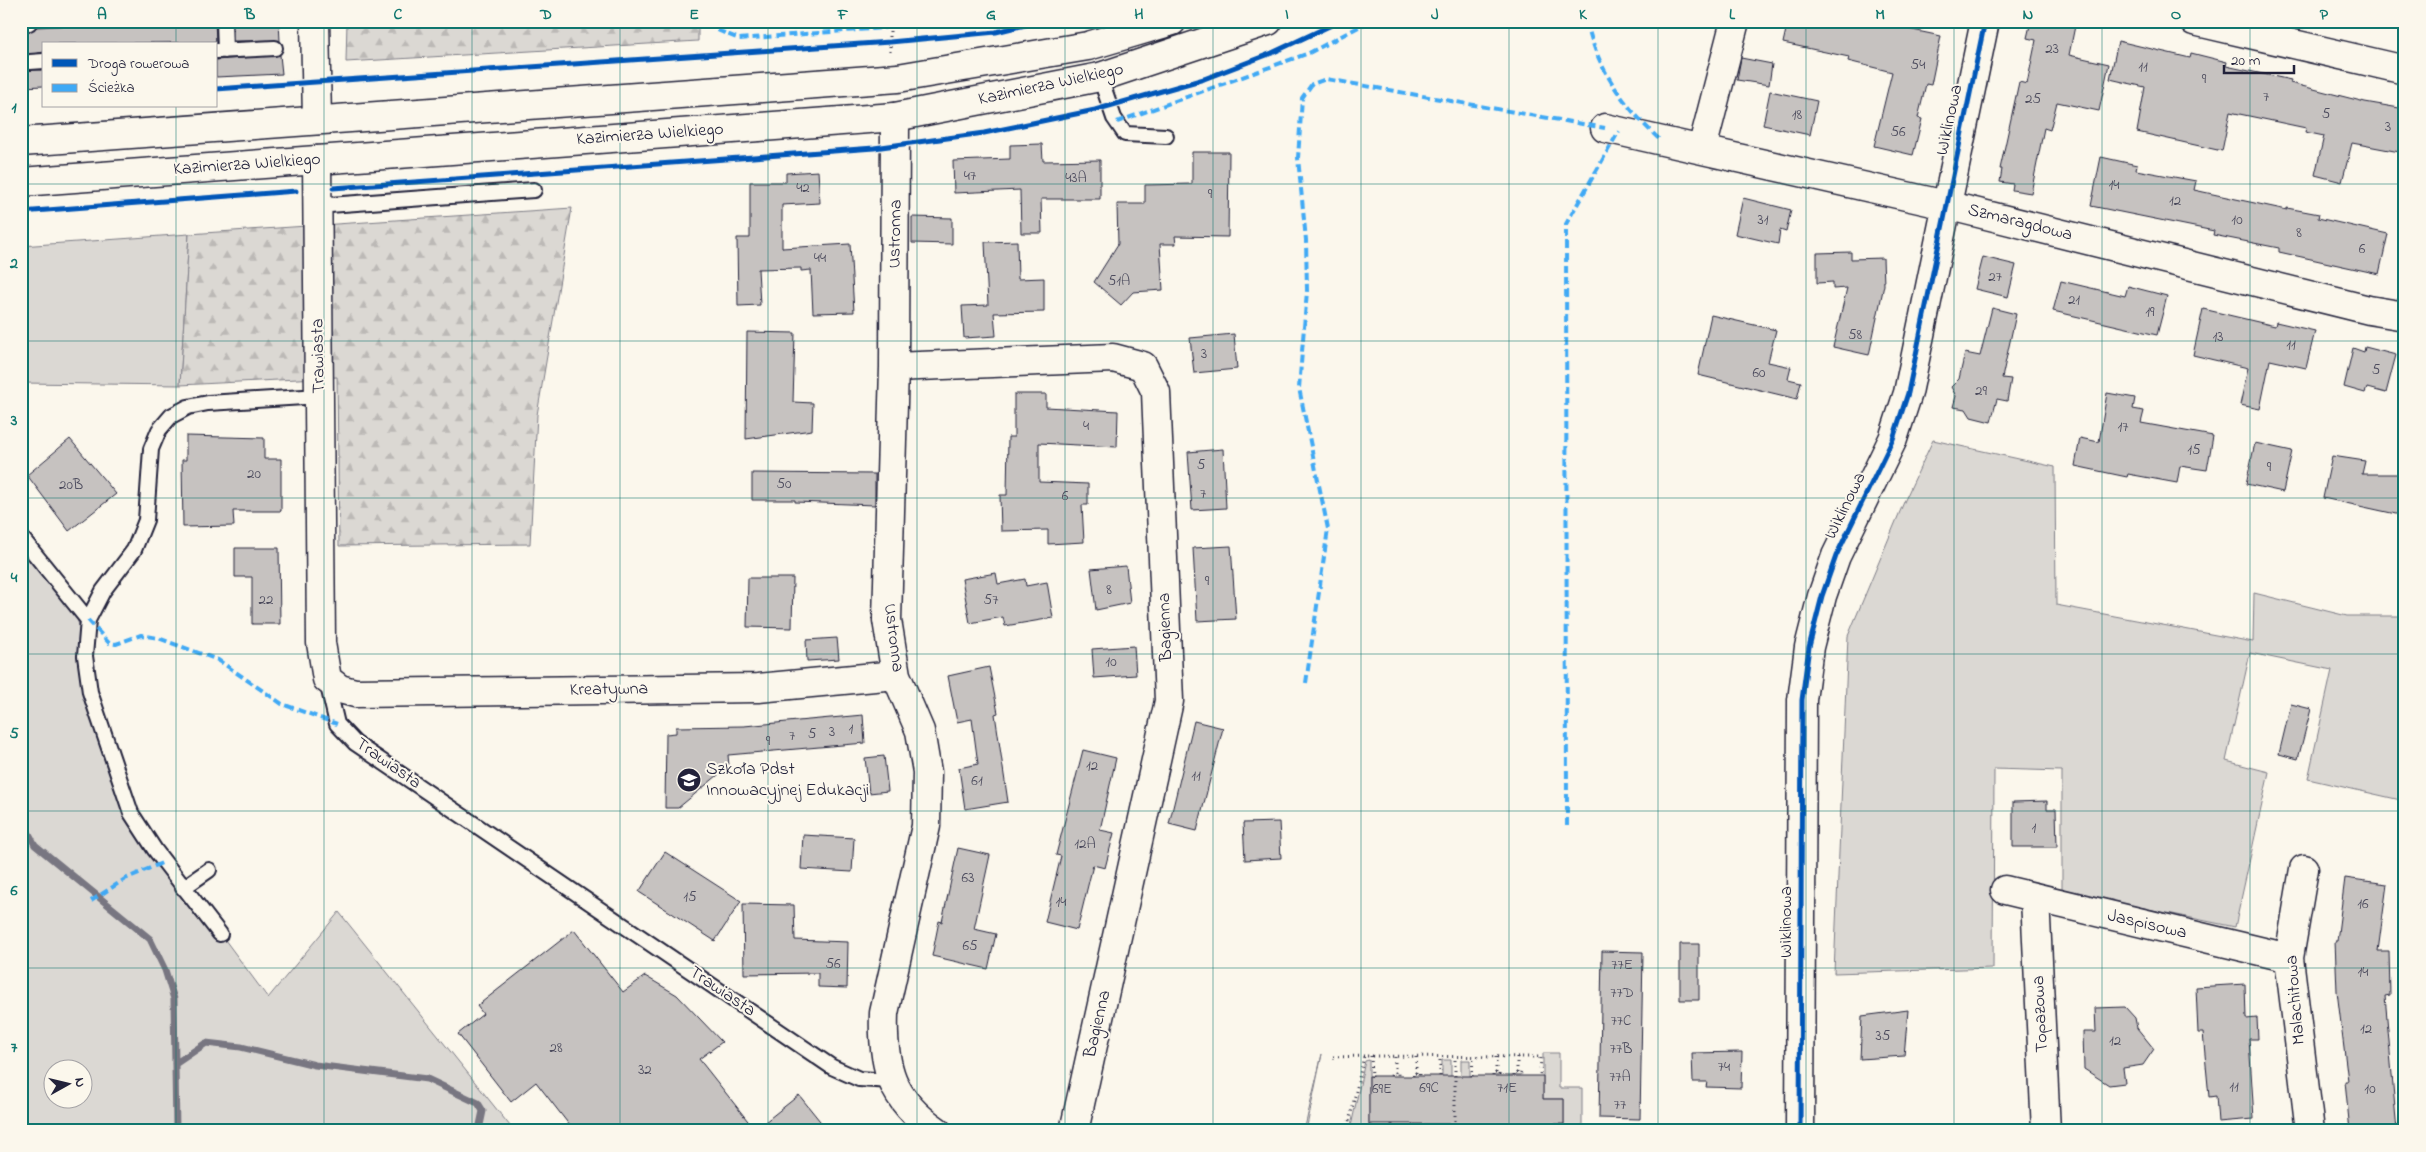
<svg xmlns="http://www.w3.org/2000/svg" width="2426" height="1152" font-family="'Indie Flower',sans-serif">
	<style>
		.grass { fill: #dbd8d3; stroke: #7e7d87; fill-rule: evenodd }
		.forest { fill: url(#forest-firs); stroke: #7e7d87 }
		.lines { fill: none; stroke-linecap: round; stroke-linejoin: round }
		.stream { stroke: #787681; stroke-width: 7 }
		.building { fill: #c6c2c0; stroke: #22223b }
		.service-casing { stroke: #22223b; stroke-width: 18 }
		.minor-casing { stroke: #22223b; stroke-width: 31 }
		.secondary-casing { stroke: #22223b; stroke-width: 31 }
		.path { stroke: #22223b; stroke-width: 3; stroke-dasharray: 1 4; stroke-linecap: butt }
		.service { stroke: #fbf7ec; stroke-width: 14 }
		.minor { stroke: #fbf7ec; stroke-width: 28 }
		.secondary { stroke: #fbf7ec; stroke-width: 28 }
		.quiet { stroke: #3fa9f5; stroke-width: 4; stroke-dasharray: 8 4; stroke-linecap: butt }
		.cycleway-casing { stroke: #fbf7ec; stroke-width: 8 }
		.cycleway { stroke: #0057b8; stroke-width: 5 }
		.grid { fill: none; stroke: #0f766e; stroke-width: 1; stroke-opacity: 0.55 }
		.labels { text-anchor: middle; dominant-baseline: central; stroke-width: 4; stroke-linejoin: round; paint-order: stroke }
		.number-label { font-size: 15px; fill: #4b4a5c }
		.street-label { font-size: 18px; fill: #22223b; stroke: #fbf7ec }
		.poi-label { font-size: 18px; fill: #22223b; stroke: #fbf7ec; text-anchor: start }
		.neatline { fill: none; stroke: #0f766e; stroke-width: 2 }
		.grid-label { font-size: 16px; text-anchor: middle; font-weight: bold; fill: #0f766e }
	</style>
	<defs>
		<pattern id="forest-firs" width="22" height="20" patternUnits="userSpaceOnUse" patternTransform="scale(1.25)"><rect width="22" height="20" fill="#dbd8d3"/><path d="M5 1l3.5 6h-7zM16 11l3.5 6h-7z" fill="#bcb9b6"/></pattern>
	</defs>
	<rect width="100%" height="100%" fill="#fbf7ec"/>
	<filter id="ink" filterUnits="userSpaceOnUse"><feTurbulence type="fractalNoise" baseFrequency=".02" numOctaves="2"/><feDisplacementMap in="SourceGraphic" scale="10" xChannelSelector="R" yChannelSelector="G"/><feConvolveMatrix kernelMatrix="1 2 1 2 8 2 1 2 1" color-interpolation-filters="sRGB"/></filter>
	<g filter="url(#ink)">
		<path class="grass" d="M189,234L180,385L21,383V246Z
			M1933,440L2055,467L2056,605L2253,642L2254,593L2347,616H2405V801L2308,779L2332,670L2250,653L2226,761L2269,772L2235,927L2062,891V771L1994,769L1993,968L1834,973L1848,636L1904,502Z
			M21,537L73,604L131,813L268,998L339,912L514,1131H21ZM52,1070H82V1100H52Z
			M1543,1053H1559V1088H1582V1131H1564V1099H1543Z
			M1322,1054L1306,1131H1304Z
			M1369,1060V1131H1350L1365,1061Z
			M1442,1060H1451V1131H1442Z
			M1461,1060H1470V1131H1461Z"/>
		<path class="forest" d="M347,21H698V41L346,62Z
			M572,208L537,415L530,544L339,546L337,377L180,385L189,234Z"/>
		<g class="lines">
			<path class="stream" d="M21,819L35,845L150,939L165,970L174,999L176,1131
				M175,1064L206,1043L241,1047L315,1065L427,1079L478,1103L483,1111L480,1125"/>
		</g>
		<path class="building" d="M152,21H215L216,42L44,44V52L26,55L21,62L27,70H44V86L21,87V28L29,32L37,27Z
			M233,21H279L280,41H233Z
			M1788,21H1904L1903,28L1941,36L1931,85L1926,84L1918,118L1922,119L1913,155L1874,146L1892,72L1848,61L1849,57L1783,43Z
			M2031,21H2050L2075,26L2069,55L2109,64L2099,111L2057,102L2050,130L2044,128L2031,193L2012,190L2013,184L2000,182L2002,169H2000L2019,82L2027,84L2036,40L2027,38Z
			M2118,41L2190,58L2191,53L2227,62L2226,66L2291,80L2290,83L2365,102L2405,109V153L2352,143L2342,182L2315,175L2324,136L2305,132L2306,128L2230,112L2222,151L2137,132L2145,87L2110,79Z
			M280,55L282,74L216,77V60Z
			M1741,58L1772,64L1769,85L1737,80Z
			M1770,91L1817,101L1810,135L1763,125Z
			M1042,144L1043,161L1100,160V199H1041L1042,233H1021L1020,190L954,193L953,161L1010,159V145Z
			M1192,152H1229L1228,237L1175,236L1176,244H1160L1163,290L1133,292L1121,305L1094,282L1118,244L1117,204H1145V185L1192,184Z
			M2101,157L2137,165L2136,170L2196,181L2194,190L2287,210V208L2319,214L2318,218L2388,234L2379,274L2279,252V248L2213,235L2214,231L2091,206Z
			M818,171L820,203L782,205V248L850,244L854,312L813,313L811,270L801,271V268L758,269L760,305L738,306L737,238H750V182H786V173Z
			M1743,198L1791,210L1786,232L1780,230L1778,244L1735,234Z
			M912,217L952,218V244L912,243Z
			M1017,241L1018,279L1044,278V312L994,313L996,336L964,338L962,306L988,305L985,242Z
			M1851,252V259L1883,258L1884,285L1869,355L1833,347L1847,288L1833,289V282L1817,283V253Z
			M1983,257L2016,265L2008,297L1975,289Z
			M2061,281L2125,296L2128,286L2167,296L2157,335L2053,311Z
			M1992,308L2016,314L2002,378L2011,379L2007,401L1997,399L1991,422L1971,417L1966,409L1953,407L1956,396L1951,387L1959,379L1965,353L1980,356Z
			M2203,309L2275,326L2276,322L2315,331L2306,368L2270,360L2260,409L2240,405L2248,368L2193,355Z
			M1711,315L1776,330L1768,362L1791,367L1788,379L1801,382L1797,399L1698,375Z
			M747,332L795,333L793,402L813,403L812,430L746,439Z
			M1234,334L1237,369L1194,373L1190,338Z
			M2365,347L2396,355L2386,393L2367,388L2365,393L2344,387L2353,348L2364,352Z
			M2107,393L2135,398L2133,409L2144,411L2141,423L2213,436L2207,470L2180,466L2177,483L2128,474L2127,477L2075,466L2080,438L2099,442Z
			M1014,394H1046V407L1118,411L1117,447L1039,443V482L1088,484V505H1082L1084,542L1048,544V530L1001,531L1000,495H1007L1008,437H1014Z
			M186,436L264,438V459H281V511H233L234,526L183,527L182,460H186Z
			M70,439L116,494L69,531L27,475Z
			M2255,443L2292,451L2283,492L2246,484Z
			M1223,449L1226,508L1192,510L1188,452Z
			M2332,456L2365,461L2362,474H2405V516L2323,498Z
			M752,473L875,474V505L795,502V500H752Z
			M1231,546L1236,619L1197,621L1193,548Z
			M235,548H279L280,624H252V577H235Z
			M1126,566L1130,603L1096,610L1091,569Z
			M996,573L998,584L1025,579L1026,586L1047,582L1053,618L1005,626L1003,617L970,623L962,579Z
			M748,578H793L792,628L747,627Z
			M837,638L839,659L807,661L806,640Z
			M1134,646L1136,675L1094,678L1092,649Z
			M989,667L998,713L995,714L1008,802L965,809L959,768L978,764L972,719L957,722L948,676Z
			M2291,704L2311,709L2298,759L2279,754Z
			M863,715L865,743L728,755L729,766L678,808H665L666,734L676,733V727L744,726Z
			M1194,721L1223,728L1197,831L1169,824Z
			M1083,750L1116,758L1100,830L1114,833L1105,868L1093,865L1077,930L1045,922L1061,856L1056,855Z
			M884,756L888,791L869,793L865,758Z
			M2047,801V809H2056L2057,847H2013V802Z
			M1279,822L1281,858L1245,860L1243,823Z
			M803,835L854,838L852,872L801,869Z
			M958,848L990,855L974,929L996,934L988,969L932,956L939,921L942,922Z
			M665,852L741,901L715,941L639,892Z
			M2345,878L2387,884L2378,951H2389L2390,995L2385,996L2397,1131H2350L2345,1081H2348L2337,991L2335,941H2337Z
			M743,904L794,905L795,940L848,942L847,988L818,987V973L744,974Z
			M574,930L623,992L645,976L677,995L722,1042L699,1059L755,1130L799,1095L828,1131H574L536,1082L511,1102L458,1034L483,1014L477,1006Z
			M1680,944H1699V1000H1680Z
			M1602,951L1643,952L1640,1119L1599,1118Z
			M2245,984L2246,1019L2257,1018L2258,1039H2249L2254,1119L2218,1122L2216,1096L2209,1097L2203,1033H2198L2196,987Z
			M2125,1007L2135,1018L2137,1028L2154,1049L2143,1065L2123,1068L2125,1083L2109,1085L2084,1069L2083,1032H2096L2095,1008Z
			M1908,1010L1904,1056L1860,1059L1862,1016Z
			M1742,1052L1741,1088L1706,1087L1707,1082H1693L1692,1053Z
			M1369,1076H1543V1099H1564V1124H1369Z"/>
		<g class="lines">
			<defs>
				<path id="service" d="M224,21L225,51
					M29,23L30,21
					M216,51L275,48
					M30,62L44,61
					M1100,77L1114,118L1125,134L1166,136
					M316,206L534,190
					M21,537L88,620
					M327,682L337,724L355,743L832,1067L859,1079L892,1081
					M183,888L209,870
					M220,934L155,850L131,813L90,692L85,656L88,620L103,591L134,550L146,520L151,449L159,430L171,416L188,407L208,403L320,396"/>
				<path id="minor" d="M315,21L317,120
					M2194,21L2405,70
					M895,117L894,367L887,620L896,675L920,731L927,772L926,826L884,1013C882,1066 891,1100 937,1131
					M1605,128L1946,205L2369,310L2405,316
					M1702,149L1735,21
					M317,160L321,643L327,679L340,689L355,693L758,688L896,675
					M894,367L1113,358L1143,366L1156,392L1169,701L1074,1131
					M2304,869L2289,958L2310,1131
					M2005,890L2289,958
					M2035,898L2046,1131
					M1800,1131L1802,700L1809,647L1822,596L1836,556L1893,439L1908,393L1985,21"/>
				<path id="secondary" d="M21,142L898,78L1088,46L1172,21
					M21,182L895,117L1100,77L1268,21"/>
			</defs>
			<use href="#service" class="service-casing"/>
			<use href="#minor" class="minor-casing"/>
			<use href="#secondary" class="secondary-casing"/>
			<path class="path" d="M890,52V28L895,21
				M1371,1056L1372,1077
				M1333,1057L1364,1056
				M1395,1057V1073
				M1416,1073V1057
				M1496,1073V1057
				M1517,1073V1057
				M1391,1076L1392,1073H1398V1076
				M1413,1076V1073H1419V1076
				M1440,1076V1057
				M1472,1076L1473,1057
				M1493,1076V1073H1499V1076
				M1514,1076V1073H1521L1520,1076
				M1392,1124V1128H1398V1124
				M1413,1124V1128H1419L1420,1124
				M1494,1124L1493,1127H1500V1124
				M1514,1124V1127H1520L1521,1124
				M1535,1124V1127H1539L1541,1124
				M1347,1131L1364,1056L1541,1057L1540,1076
				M1371,1131V1124
				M1440,1131V1124
				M1455,1131V1057
				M1473,1131V1124
				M1562,1131V1124"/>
			<use href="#service" class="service"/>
			<use href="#minor" class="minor"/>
			<use href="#secondary" class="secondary"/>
			<path class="quiet" d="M710,21L715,29L739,39L884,28L892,21
				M1587,21C1596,68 1625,107 1659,139
				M1117,122L1309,53L1370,21
				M88,620L109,643L116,644L141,635L158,638L218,660L282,704L337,724
				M1306,683L1328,529L1299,388L1307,291L1306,240L1298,158L1302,98L1312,84L1326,79L1605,128
				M1567,826L1566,224L1619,131
				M91,901L125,879L164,862"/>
			<defs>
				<path id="cycleway" d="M216,89L890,42L996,32L1042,21
					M333,188L874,148L984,133L1095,110L1204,79L1272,53L1340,21
					M21,212L296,191
					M1800,1131L1802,700L1809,647L1822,596L1836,556L1893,439L1908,393L1985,21"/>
			</defs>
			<use href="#cycleway" class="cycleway-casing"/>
			<use href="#cycleway" class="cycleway"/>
		</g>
	</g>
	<path class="grid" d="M176,21V44M324,21V1131M472,21V1131M620,21V1131M768,21V1131M917,21V1131M1065,21V1131M1213,21V1131M1361,21V1131M1509,21V1131M1658,21V1131M1806,21V1131M1954,21V1131M2102,21V1131M2250,21V1131M176,106V1131M21,184H2405M21,341H2405M21,498H2405M21,654H2405M21,811H2405M21,968H2405"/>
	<defs>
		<symbol id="school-disc" viewBox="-11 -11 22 22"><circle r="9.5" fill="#22223b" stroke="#fbf7ec"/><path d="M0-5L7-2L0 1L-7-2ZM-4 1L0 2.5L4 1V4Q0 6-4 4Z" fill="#fff"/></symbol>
	</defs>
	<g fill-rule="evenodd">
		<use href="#school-disc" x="675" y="766" width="28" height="28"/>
	</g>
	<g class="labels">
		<g class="number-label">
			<text x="2052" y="49">23</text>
			<text x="1918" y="65">54</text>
			<text x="2143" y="67">11</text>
			<text x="2204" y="79">9</text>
			<text x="2266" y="97">7</text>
			<text x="2033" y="99">25</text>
			<text x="2326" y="114">5</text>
			<text x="1797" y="115">18</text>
			<text x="2388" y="127">3</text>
			<text x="1898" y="132">56</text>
			<text x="970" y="176">47</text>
			<text x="1076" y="178">43A</text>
			<text x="2114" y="185">14</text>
			<text x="803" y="188">42</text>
			<text x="1210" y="194">9</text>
			<text x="2175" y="201">12</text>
			<text x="1763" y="220">31</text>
			<text x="2237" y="220">10</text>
			<text x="2299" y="233">8</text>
			<text x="2362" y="249">6</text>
			<text x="820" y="258">44</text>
			<text x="1995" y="277">27</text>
			<text x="1119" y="281">51A</text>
			<text x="2074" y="300">21</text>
			<text x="2150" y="312">19</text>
			<text x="1855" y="335">58</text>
			<text x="2218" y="337">13</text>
			<text x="2291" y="345">11</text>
			<text x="1204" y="354">3</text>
			<text x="2376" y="370">5</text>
			<text x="1759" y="373">60</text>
			<text x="1981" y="391">29</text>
			<text x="1086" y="426">4</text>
			<text x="2123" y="427">17</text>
			<text x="2194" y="450">15</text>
			<text x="1201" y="465">5</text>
			<text x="2269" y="467">9</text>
			<text x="254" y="474">20</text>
			<text x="784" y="484">50</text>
			<text x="71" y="485">20B</text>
			<text x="1203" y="494">7</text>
			<text x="1065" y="496">6</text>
			<text x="1207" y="581">9</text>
			<text x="1109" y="590">8</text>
			<text x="266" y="600">22</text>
			<text x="991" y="600">57</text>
			<text x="1111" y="662">10</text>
			<text x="851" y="729">1</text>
			<text x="832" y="732">3</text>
			<text x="812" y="734">5</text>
			<text x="792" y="736">7</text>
			<text x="768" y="741">9</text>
			<text x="1092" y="766">12</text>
			<text x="1196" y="776">11</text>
			<text x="977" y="781">61</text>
			<text x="2034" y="828">1</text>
			<text x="1085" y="844">12A</text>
			<text x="968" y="878">63</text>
			<text x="690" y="897">15</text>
			<text x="1061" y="902">14</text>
			<text x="2363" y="904">16</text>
			<text x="970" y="946">65</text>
			<text x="833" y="964">56</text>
			<text x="1622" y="965">77E</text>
			<text x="2363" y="972">14</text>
			<text x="1622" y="993">77D</text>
			<text x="1621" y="1021">77C</text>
			<text x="2366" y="1029">12</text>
			<text x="1883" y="1036">35</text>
			<text x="2115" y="1041">12</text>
			<text x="556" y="1048">28</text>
			<text x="1621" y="1049">77B</text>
			<text x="1724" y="1067">74</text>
			<text x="645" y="1070">32</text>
			<text x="1620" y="1077">77A</text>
			<text x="2234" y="1087">11</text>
			<text x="1429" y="1088">69C</text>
			<text x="1507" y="1088">71E</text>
			<text x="1382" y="1089">69E</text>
			<text x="2370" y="1089">10</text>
			<text x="1620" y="1105">77</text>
		</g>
		<g class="street-label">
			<text transform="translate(1051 85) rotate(-12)">Kazimierza Wielkiego</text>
			<text transform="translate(1950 120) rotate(-78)">Wiklinowa</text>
			<text transform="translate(650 135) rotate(-4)">Kazimierza Wielkiego</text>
			<text transform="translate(247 165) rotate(-4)">Kazimierza Wielkiego</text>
			<text transform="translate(2020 223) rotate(14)">Szmaragdowa</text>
			<text transform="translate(896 234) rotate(-89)">Ustronna</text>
			<text transform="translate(319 356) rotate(-91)">Trawiasta</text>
			<text transform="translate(1846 506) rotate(-64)">Wiklinowa</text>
			<text transform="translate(1166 627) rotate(-92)">Bagienna</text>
			<text transform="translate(893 638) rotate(83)">Ustronna</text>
			<text transform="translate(609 690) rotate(-1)">Kreatywna</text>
			<text transform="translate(388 764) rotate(35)">Trawiasta</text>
			<text transform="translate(1787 922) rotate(-90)">Wiklinowa</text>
			<text transform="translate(2147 925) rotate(13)">Jaspisowa</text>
			<text transform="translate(722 992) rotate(34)">Trawiasta</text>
			<text transform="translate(2296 1000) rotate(-95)">Malachitowa</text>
			<text transform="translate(2041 1014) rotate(-93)">Topazowa</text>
			<text transform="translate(1098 1024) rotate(-77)">Bagienna</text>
		</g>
		<g class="poi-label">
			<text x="706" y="770">Szkoła Pdst<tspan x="706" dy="21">Innowacyjnej Edukacji</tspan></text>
		</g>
	</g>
	<rect width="2426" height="1152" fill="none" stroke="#fbf7ec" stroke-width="55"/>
	<rect x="42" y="42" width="175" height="65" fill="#fbf7ec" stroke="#a4a2a5"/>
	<rect x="52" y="59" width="25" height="8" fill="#0057b8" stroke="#a4a2a5"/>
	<text x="88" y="68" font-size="15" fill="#22223b">Droga rowerowa</text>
	<rect x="52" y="84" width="25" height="8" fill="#3fa9f5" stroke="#a4a2a5"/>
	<text x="88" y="92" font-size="15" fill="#22223b">Ścieżka</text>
	<g transform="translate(68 1084) rotate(82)"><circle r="24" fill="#fbf7ec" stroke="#a4a2a5"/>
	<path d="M0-4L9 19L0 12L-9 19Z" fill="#22223b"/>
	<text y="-8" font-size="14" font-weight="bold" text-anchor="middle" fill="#22223b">N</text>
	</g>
	<path d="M2224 65v8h70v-8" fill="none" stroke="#22223b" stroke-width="2.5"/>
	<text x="2231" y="65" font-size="15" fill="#22223b" stroke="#fbf7ec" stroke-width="4" paint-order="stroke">20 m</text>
	<rect x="28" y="28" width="2370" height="1096" class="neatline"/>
	<g class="grid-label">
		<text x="102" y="19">A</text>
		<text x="250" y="19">B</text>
		<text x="398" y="19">C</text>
		<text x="546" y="19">D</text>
		<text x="694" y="19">E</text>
		<text x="843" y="19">F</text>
		<text x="991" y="19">G</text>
		<text x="1139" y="19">H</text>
		<text x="1287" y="19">I</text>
		<text x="1435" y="19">J</text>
		<text x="1583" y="19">K</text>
		<text x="1732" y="19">L</text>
		<text x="1880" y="19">M</text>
		<text x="2028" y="19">N</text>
		<text x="2176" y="19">O</text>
		<text x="2324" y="19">P</text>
		<text x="14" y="112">1</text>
		<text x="14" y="268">2</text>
		<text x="14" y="425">3</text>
		<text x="14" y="582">4</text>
		<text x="14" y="738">5</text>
		<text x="14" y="895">6</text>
		<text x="14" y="1052">7</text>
	</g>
</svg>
